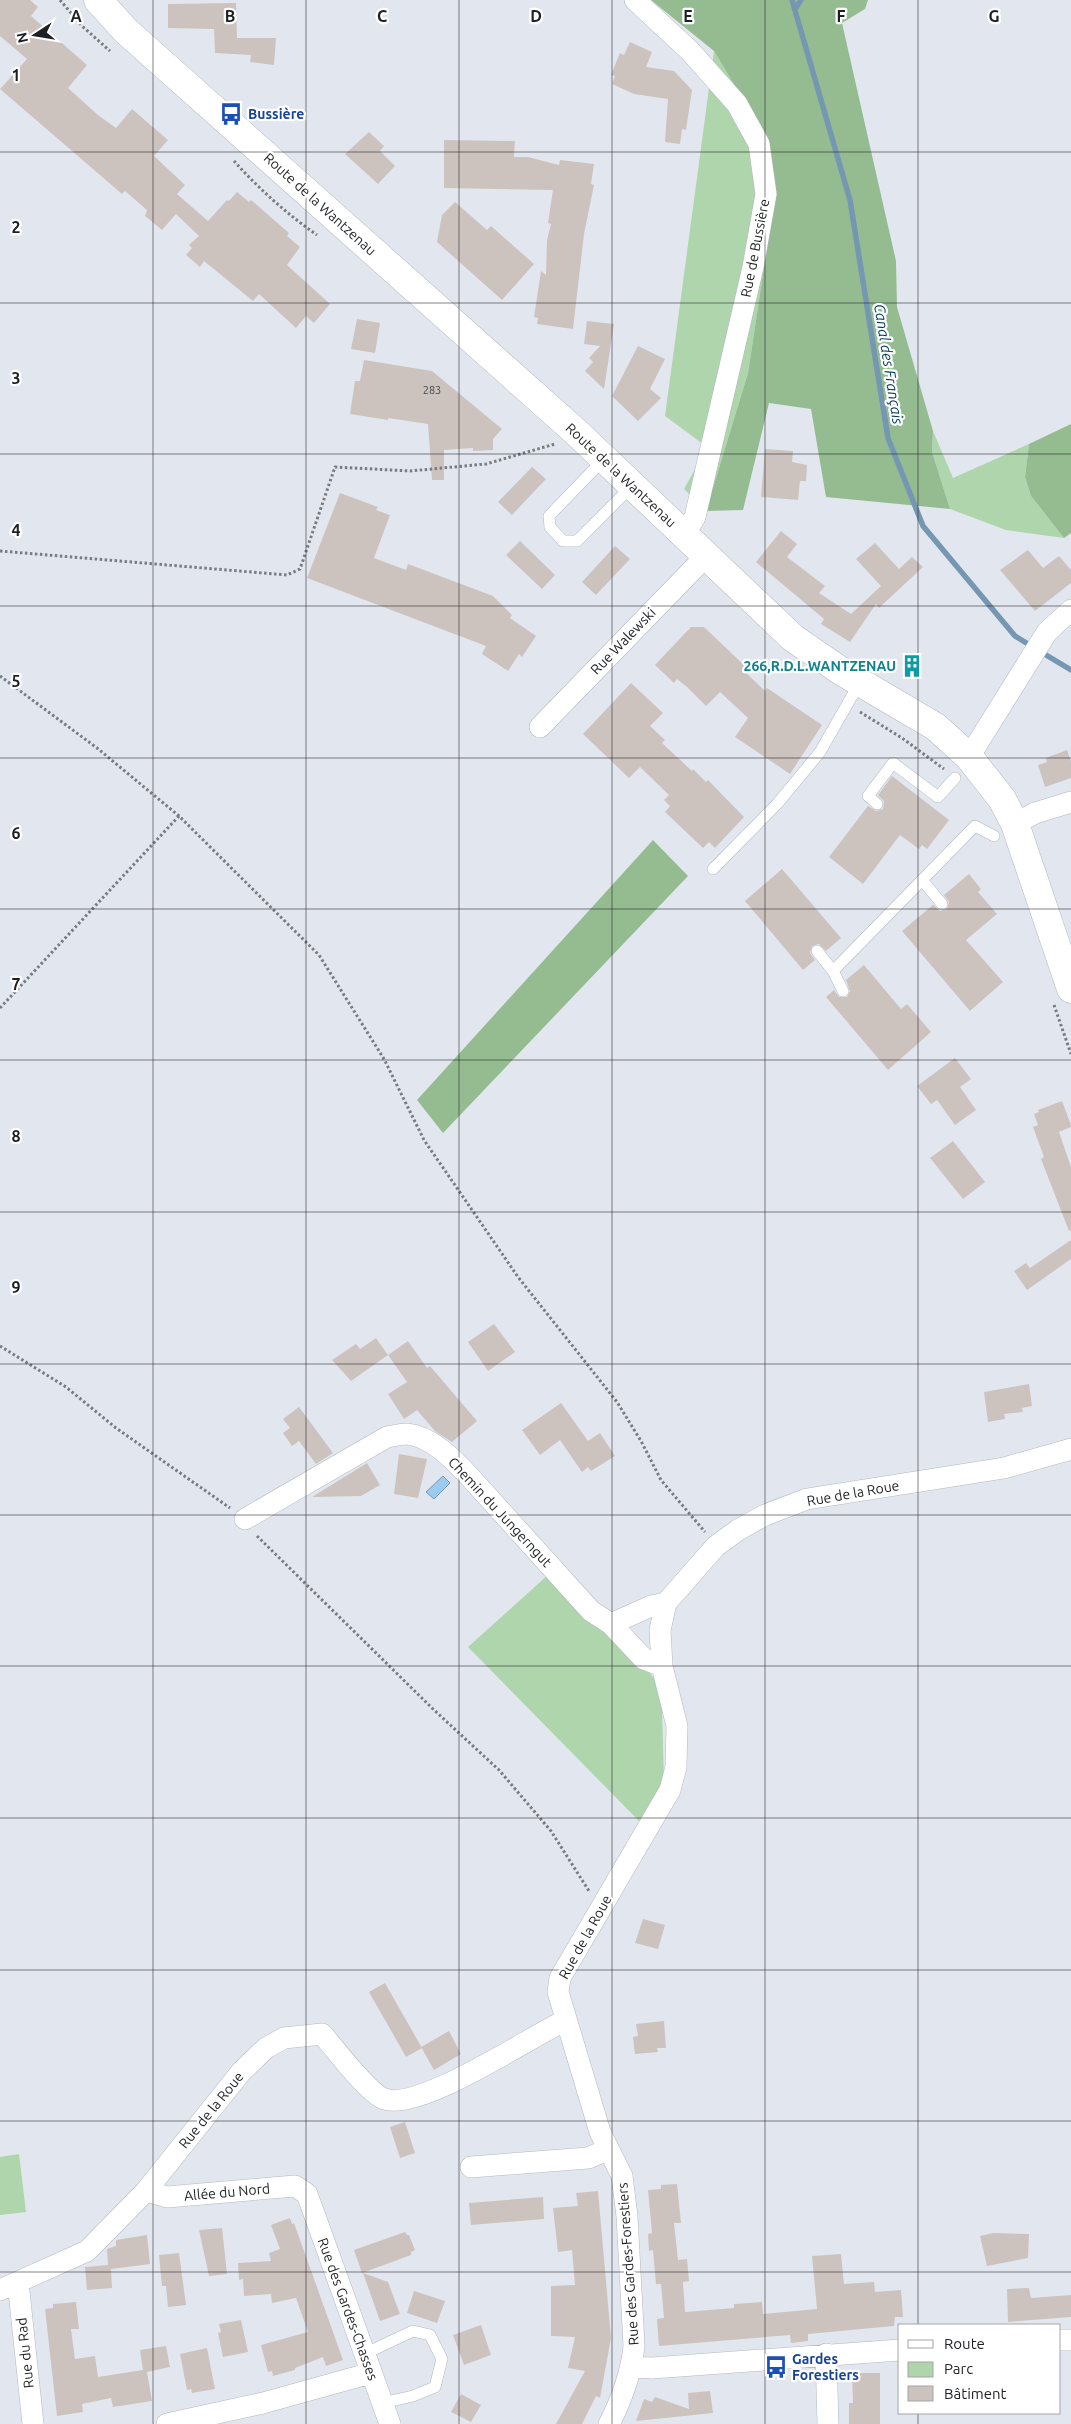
<svg xmlns="http://www.w3.org/2000/svg" width="1071" height="2424" font-family="Ubuntu,sans-serif">
	<style>
		.green { fill: #afd5ac }
		.forest { fill: #95bc91 }
		.water { fill: #9ccaf0; stroke: #7697b2 }
		.lines { fill: none; stroke-linecap: round; stroke-linejoin: round }
		.stream { stroke: #7697b2; stroke-width: 5.5 }
		.building { fill: #ccc3bf }
		.lane-casing { stroke: #b3b8bf; stroke-width: 12 }
		.street-casing { stroke: #b3b8bf; stroke-width: 22 }
		.secondary-casing { stroke: #b3b8bf; stroke-width: 29 }
		.path { stroke: #787c81; stroke-width: 3; stroke-dasharray: 2.5 2.5; stroke-linecap: butt }
		.lane { stroke: #fff; stroke-width: 11 }
		.street { stroke: #fff; stroke-width: 21 }
		.secondary { stroke: #fff; stroke-width: 28 }
		.grid { fill: none; stroke: #1d1f22; stroke-width: 1; stroke-opacity: 0.55 }
		.labels { text-anchor: middle; dominant-baseline: central; stroke-width: 4.5; stroke-linejoin: round; paint-order: stroke }
		.number-label { font-size: 11px; fill: #494849 }
		.transit-label { font-size: 14px; font-weight: bold; fill: #164399; stroke: #fff; text-anchor: start }
		.street-label { font-size: 14px; fill: #1d1f22; stroke: #fff }
		.culture-label { font-size: 14px; font-weight: bold; fill: #0d838f; stroke: #fff; text-anchor: end }
		.water-label { font-size: 15px; font-style: italic; fill: #00395d; stroke: #fff }
		.grid-label { font-size: 16px; text-anchor: middle; font-weight: bold; fill: #1d1f22; stroke: #fff; stroke-width: 4.5; stroke-linejoin: round; paint-order: stroke }
	</style>
	<rect width="100%" height="100%" fill="#e2e7ef"/>
	<path class="green" d="M714,51L756,121L767,247L748,373L706,511L684,489L707,447L665,416Z
		M933,431L953,478L1029,444L1025,477L1031,496L1064,538L1006,530L950,509L932,452Z
		M549,1574L618,1638L654,1678L662,1709L664,1782L639,1821L468,1647Z
		M19,2154L26,2212L0,2215V2157Z"/>
	<path class="forest" d="M651,0H868L865,9L842,23L896,261L897,307L933,431L932,452L950,509L826,497L811,409L769,403L743,510L706,511L748,373L767,247L756,121L714,51Z
		M1071,424V533L1064,538L1031,496L1025,477L1029,444Z
		M653,840L688,876L443,1133L417,1100Z"/>
	<path class="water" d="M443,1476L450,1483L434,1499L426,1492Z"/>
	<g class="lines">
		<path class="stream" d="M792,0L850,200L888,438L923,526L1015,636L1033,647
			M795,9L801,0
			M1041,652L1071,670"/>
	</g>
	<path class="building" d="M0,0H30L38,7L31,16L87,65L68,88L98,115L116,128L132,109L168,140L154,156L185,185L177,194L208,221L227,200L229,201L237,192L249,202L251,200L289,233L287,236L300,247L287,265L330,304L314,323L306,316L296,328L259,294L253,301L204,261L200,267L186,255L192,248L189,245L199,236L176,214L162,230L145,216L147,210L125,191L122,194L0,89L27,59L0,36Z
		M236,3L237,38H276L274,65L250,62L251,55L215,53L214,29L168,28V4Z
		M630,42L652,52L646,67L674,71L692,90L686,130L682,129L680,144L665,142L668,99L634,94L612,84L615,76L611,75L620,53L624,55Z
		M369,132L384,146L380,151L395,166L378,184L345,154Z
		M444,140L515,141L514,157H528L559,165L560,160L594,164L591,184L594,185L584,234L573,329L537,324L538,318L534,317L541,271L546,275L547,240L551,224L548,223L553,190L444,188Z
		M455,202L487,230L491,226L534,264L502,300L437,242L442,215Z
		M357,319L380,323L375,353L351,349Z
		M587,321L614,324L604,389L585,371L593,362L589,358L600,346L584,344Z
		M638,346L665,359L650,389L661,398L638,421L612,396Z
		M364,360L432,371L502,429L493,439V450L473,451V448L444,450V480H432L428,424L388,418V420L350,414L355,381H360Z
		M765,449L793,451L792,462L807,465L806,481H800L798,500L761,497Z
		M532,467L546,479L512,515L498,502Z
		M340,493L378,507L376,510L390,515L374,558L406,570L408,564L493,596L512,615L510,618L536,636L522,657L519,654L508,671L482,654L486,646L307,578Z
		M781,531L797,544L787,557L825,586L819,593L851,614L881,586L856,559L875,543L899,569L912,557L923,567L879,608L876,604L850,642L821,624L824,619L756,562Z
		M520,541L555,575L542,589L506,555Z
		M615,546L630,559L596,595L582,582Z
		M1028,550L1043,568L1059,556L1071,570V583L1035,611L1000,570Z
		M691,627H704L745,666L742,669L765,691L767,688L822,725L790,774L735,737L748,718L720,692L706,706L687,687L677,679L674,683L655,665Z
		M631,683L663,713L650,726L665,740L662,743L692,771L693,769L706,782L708,780L744,817L715,848L709,842L703,848L665,812L670,806L664,800L669,795L640,767L629,778L583,734Z
		M1067,750L1071,761V778L1045,787L1038,765L1047,762L1046,758Z
		M892,776L949,820L927,849L922,845L919,849L900,835L863,884L829,857L868,806L876,811L883,809L884,801L878,795Z
		M782,869L841,938L826,951L819,944L812,946L810,953L815,960L803,970L745,901Z
		M969,874L981,889L978,892L997,914L966,940L1003,982L970,1011L902,931L933,905L940,911L947,909L949,902L944,895Z
		M864,965L901,1009L907,1004L931,1032L888,1070L826,997L834,990L839,997H847L850,991L846,980Z
		M955,1058L971,1079L960,1087L976,1110L955,1125L937,1100L931,1104L917,1086Z
		M1062,1101L1071,1125V1127L1059,1132L1071,1167V1230L1069,1231L1041,1159L1044,1157L1033,1127L1038,1125L1034,1114L1039,1112L1038,1110Z
		M953,1141L985,1182L963,1199L930,1158Z
		M1071,1240V1259L1027,1290L1014,1271L1026,1263L1030,1268Z
		M494,1324L515,1352L488,1371L468,1342Z
		M376,1338L388,1355L351,1381L332,1360L356,1344L360,1349Z
		M408,1341L427,1368L430,1366L477,1421L452,1442L435,1431L417,1410L404,1419L388,1394L407,1382L388,1355Z
		M1029,1384L1032,1406L1022,1408L1023,1412L1004,1414L1005,1419L988,1422L984,1392Z
		M561,1403L588,1441L600,1433L615,1456L591,1471L588,1467L582,1472L560,1440L540,1455L522,1430Z
		M299,1407L333,1453L316,1464L299,1441L292,1446L283,1433L290,1428L283,1419Z
		M399,1454L427,1459L418,1498L394,1494Z
		M367,1463L380,1485L361,1496L312,1497Z
		M643,1919L665,1925L658,1949L635,1943Z
		M385,1983L422,2048L406,2057L369,1992Z
		M664,2021L666,2048H657L658,2052L635,2054L633,2037L638,2036L636,2024Z
		M449,2031L461,2054L434,2070L421,2047Z
		M405,2122L415,2153L400,2158L390,2127Z
		M677,2184L681,2223H674L678,2260L687,2259L689,2281L683,2282L685,2312L734,2308V2304L762,2302L763,2314L817,2309L812,2256L841,2254L844,2284L874,2282L875,2292L901,2290L903,2317H895L894,2326L808,2334V2341L791,2343L790,2335L659,2346L657,2319L664,2318L661,2284H656L653,2250L649,2251L648,2234L652,2233L648,2190L661,2189V2185Z
		M598,2191L611,2338L600,2398L596,2396L582,2424H556L585,2371L568,2368L575,2337L551,2336V2286L575,2285L572,2250L558,2252L553,2208L578,2206L576,2193Z
		M543,2197L544,2219L471,2225L469,2203Z
		M290,2218L292,2224L294,2223L343,2360L326,2366L323,2357L295,2368V2370L273,2376L272,2371L268,2372L261,2345L308,2332L296,2298L272,2303L271,2294L244,2296L243,2279L239,2280L238,2263L271,2261L269,2253L280,2249L271,2225Z
		M222,2228L227,2274L209,2276L199,2230Z
		M405,2232L407,2235H409L415,2250L411,2252V2255L362,2273L354,2250Z
		M993,2233L1029,2234L1028,2258L987,2266L980,2236Z
		M147,2235L150,2264L111,2269L112,2288L87,2290L85,2267L108,2265L107,2249L116,2246V2240Z
		M179,2253L186,2305L168,2307L166,2286H162L159,2255Z
		M363,2273L388,2282L400,2314L380,2321Z
		M1029,2288L1031,2298L1071,2295V2317L1008,2322L1007,2289Z
		M414,2291L445,2301L437,2323L407,2313Z
		M76,2302L79,2329H71L75,2359L95,2356L98,2377L143,2370L140,2350L166,2346L170,2367L147,2372L152,2401L113,2407L111,2398L82,2404L83,2412L57,2416L45,2309L53,2308V2304Z
		M241,2320L248,2352L223,2357L218,2333L221,2332L219,2324Z
		M481,2325L491,2355L464,2365L453,2335Z
		M207,2348L215,2389L192,2393L191,2389L187,2390L180,2354Z
		M852,2373H880V2424H849V2403H853Z
		M710,2391L713,2413L636,2421L644,2399L652,2402L655,2397L689,2409L688,2393Z
		M461,2394L481,2405L471,2422L451,2412Z"/>
	<g class="lines">
		<defs>
			<path id="lane" d="M604,459L549,516L550,527L563,541H577L633,485
				M877,804L868,796L893,763L938,797L955,778
				M713,869L778,803L820,752L860,682
				M923,881L942,904
				M817,951L833,971L843,991
				M833,971L975,826L994,836
				M364,2354L413,2331L430,2335L442,2359L435,2387L413,2396L382,2403"/>
			<path id="street" d="M635,0L690,51L737,104L759,144L766,194L753,267L695,517L684,535
				M540,727L706,556
				M969,757L1047,632L1071,610
				M1015,824L1035,813L1071,802
				M245,1519L387,1437C393,1436 401,1434 407,1434C431,1436 453,1459 469,1476L591,1611L611,1624L644,1659L662,1666
				M611,1624L651,1606L666,1603
				M471,2167L588,2158L607,2150
				M146,2191L167,2197L295,2186L307,2194L390,2424
				M18,2282L33,2424
				M0,2290L87,2251L146,2191L241,2072L266,2048L284,2038L322,2034C336,2050 365,2089 382,2098C415,2115 531,2036 566,2020
				M1060,2340H1071
				M826,2354L828,2424
				M632,2367L652,2368L900,2350
				M167,2424L263,2403L371,2373
				M609,2424C622,2399 631,2375 634,2346L627,2216L622,2176L600,2132L558,1992L560,1978L670,1790L676,1767L677,1726L662,1666L660,1630L666,1603L716,1546L738,1530L765,1515L807,1499L1004,1468L1071,1449"/>
			<path id="secondary" d="M98,0L126,31L576,432L793,638L841,671L936,727L969,757L1002,799L1015,824L1071,989"/>
		</defs>
		<use href="#lane" class="lane-casing"/>
		<use href="#street" class="street-casing"/>
		<use href="#secondary" class="secondary-casing"/>
		<path class="path" d="M60,0L82,26L110,51
			M234,161C259,189 287,214 317,235
			M0,551L287,575L300,569L335,467L410,471L486,464L555,444
			M0,676L97,748L179,816L319,955L384,1059L424,1140L518,1277L617,1402L641,1441L661,1480L705,1532
			M860,712L902,738L944,769
			M1054,1005L1071,1054
			M0,1008L179,816
			M0,1346L66,1387L116,1428L230,1508
			M257,1536L433,1709L499,1770L551,1831L589,1891"/>
		<use href="#lane" class="lane"/>
		<use href="#street" class="street"/>
		<use href="#secondary" class="secondary"/>
	</g>
	<path class="grid" d="M153,0V2424M306,0V2424M459,0V2424M612,0V2424M765,0V2424M918,0V2325M0,152H1071M0,303H1071M0,454H1071M0,606H1071M0,758H1071M0,909H1071M0,1060H1071M0,1212H1071M0,1364H1071M0,1515H1071M0,1666H1071M0,1818H1071M0,1970H1071M0,2121H1071M0,2272H1071M918,2413V2424"/>
	<defs>
		<symbol id="bus-bare" viewBox="-9 -9 18 18"><path d="M-5-6H5V4H4V6H2V4H-2V6H-4V4H-5ZM-3.5-4V0h7V-4ZM-3.5 1.2v1.5H-2V1.2ZM2 1.2v1.5H3.5V1.2Z" fill="#1a4fb4" stroke="#fff" stroke-width="2.5" paint-order="stroke"/></symbol>
		<symbol id="building-bare" viewBox="-9 -9 18 18"><path d="M-4-6H4V6H1V3H-1V6H-4ZM-2.5-4.3h1.7v1.8h-1.7ZM.8-4.3h1.7v1.8H.8ZM-2.5-1h1.7V.8h-1.7ZM.8-1h1.7V.8H.8Z" fill="#0f9aa8" stroke="#fff" stroke-width="2.5" paint-order="stroke"/></symbol>
	</defs>
	<g fill-rule="evenodd">
		<use href="#bus-bare" x="215" y="98" width="32" height="32"/>
		<use href="#building-bare" x="896" y="650" width="32" height="32"/>
		<use href="#bus-bare" x="760" y="2351" width="32" height="32"/>
	</g>
	<g class="labels">
		<g class="number-label">
			<text x="432" y="390">283</text>
		</g>
		<g class="transit-label">
			<text x="248" y="114">Bussière</text>
			<text x="792" y="2359">Gardes<tspan x="792" dy="16">Forestiers</tspan></text>
		</g>
		<g class="street-label">
			<text transform="translate(320 204) rotate(42)">Route de la Wantzenau</text>
			<text transform="translate(755 248) rotate(-79)">Rue de Bussière</text>
			<text transform="translate(621 475) rotate(43)">Route de la Wantzenau</text>
			<text transform="translate(623 641) rotate(-46)">Rue Walewski</text>
			<text transform="translate(853 1493) rotate(-10)">Rue de la Roue</text>
			<text transform="translate(500 1512) rotate(47)">Chemin du Jungerngut</text>
			<text transform="translate(585 1937) rotate(-61)">Rue de la Roue</text>
			<text transform="translate(211 2110) rotate(-51)">Rue de la Roue</text>
			<text transform="translate(227 2192) rotate(-5)">Allée du Nord</text>
			<text transform="translate(628 2264) rotate(-94)">Rue des Gardes-Forestiers</text>
			<text transform="translate(348 2309) rotate(70)">Rue des Gardes-Chasses</text>
			<text transform="translate(25 2353) rotate(-96)">Rue du Rad</text>
		</g>
		<g class="culture-label">
			<text x="896" y="666">266,R.D.L.WANTZENAU</text>
		</g>
		<g class="water-label">
			<text transform="translate(889 364) rotate(81)">Canal des Français</text>
		</g>
	</g>
	<g class="grid-label">
		<text x="76" y="22">A</text>
		<text x="230" y="22">B</text>
		<text x="382" y="22">C</text>
		<text x="536" y="22">D</text>
		<text x="688" y="22">E</text>
		<text x="841" y="22">F</text>
		<text x="994" y="22">G</text>
		<text x="16" y="81">1</text>
		<text x="16" y="233">2</text>
		<text x="16" y="384">3</text>
		<text x="16" y="536">4</text>
		<text x="16" y="687">5</text>
		<text x="16" y="839">6</text>
		<text x="16" y="990">7</text>
		<text x="16" y="1142">8</text>
		<text x="16" y="1293">9</text>
	</g>
	<rect x="898" y="2324" width="162" height="90" fill="#ffffff" stroke="#a5a5a7"/>
	<rect x="908" y="2340" width="25" height="8" fill="#ffffff" stroke="#a5a5a7"/>
	<text x="944" y="2349" font-size="15" fill="#1d1f22">Route</text>
	<rect x="908" y="2362" width="25" height="15" fill="#afd5ac" stroke="#a5a5a7"/>
	<text x="944" y="2374" font-size="15" fill="#1d1f22">Parc</text>
	<rect x="908" y="2386" width="25" height="15" fill="#ccc3bf" stroke="#a5a5a7"/>
	<text x="944" y="2399" font-size="15" fill="#1d1f22">Bâtiment</text>
	<g transform="translate(35 35) rotate(258)" stroke="#ffffff" stroke-width="4" paint-order="stroke">
	<path d="M0-4L9 19L0 12L-9 19Z" fill="#1d1f22"/>
	<text y="-8" font-size="14" font-weight="bold" text-anchor="middle" fill="#1d1f22">N</text>
	</g>
</svg>
